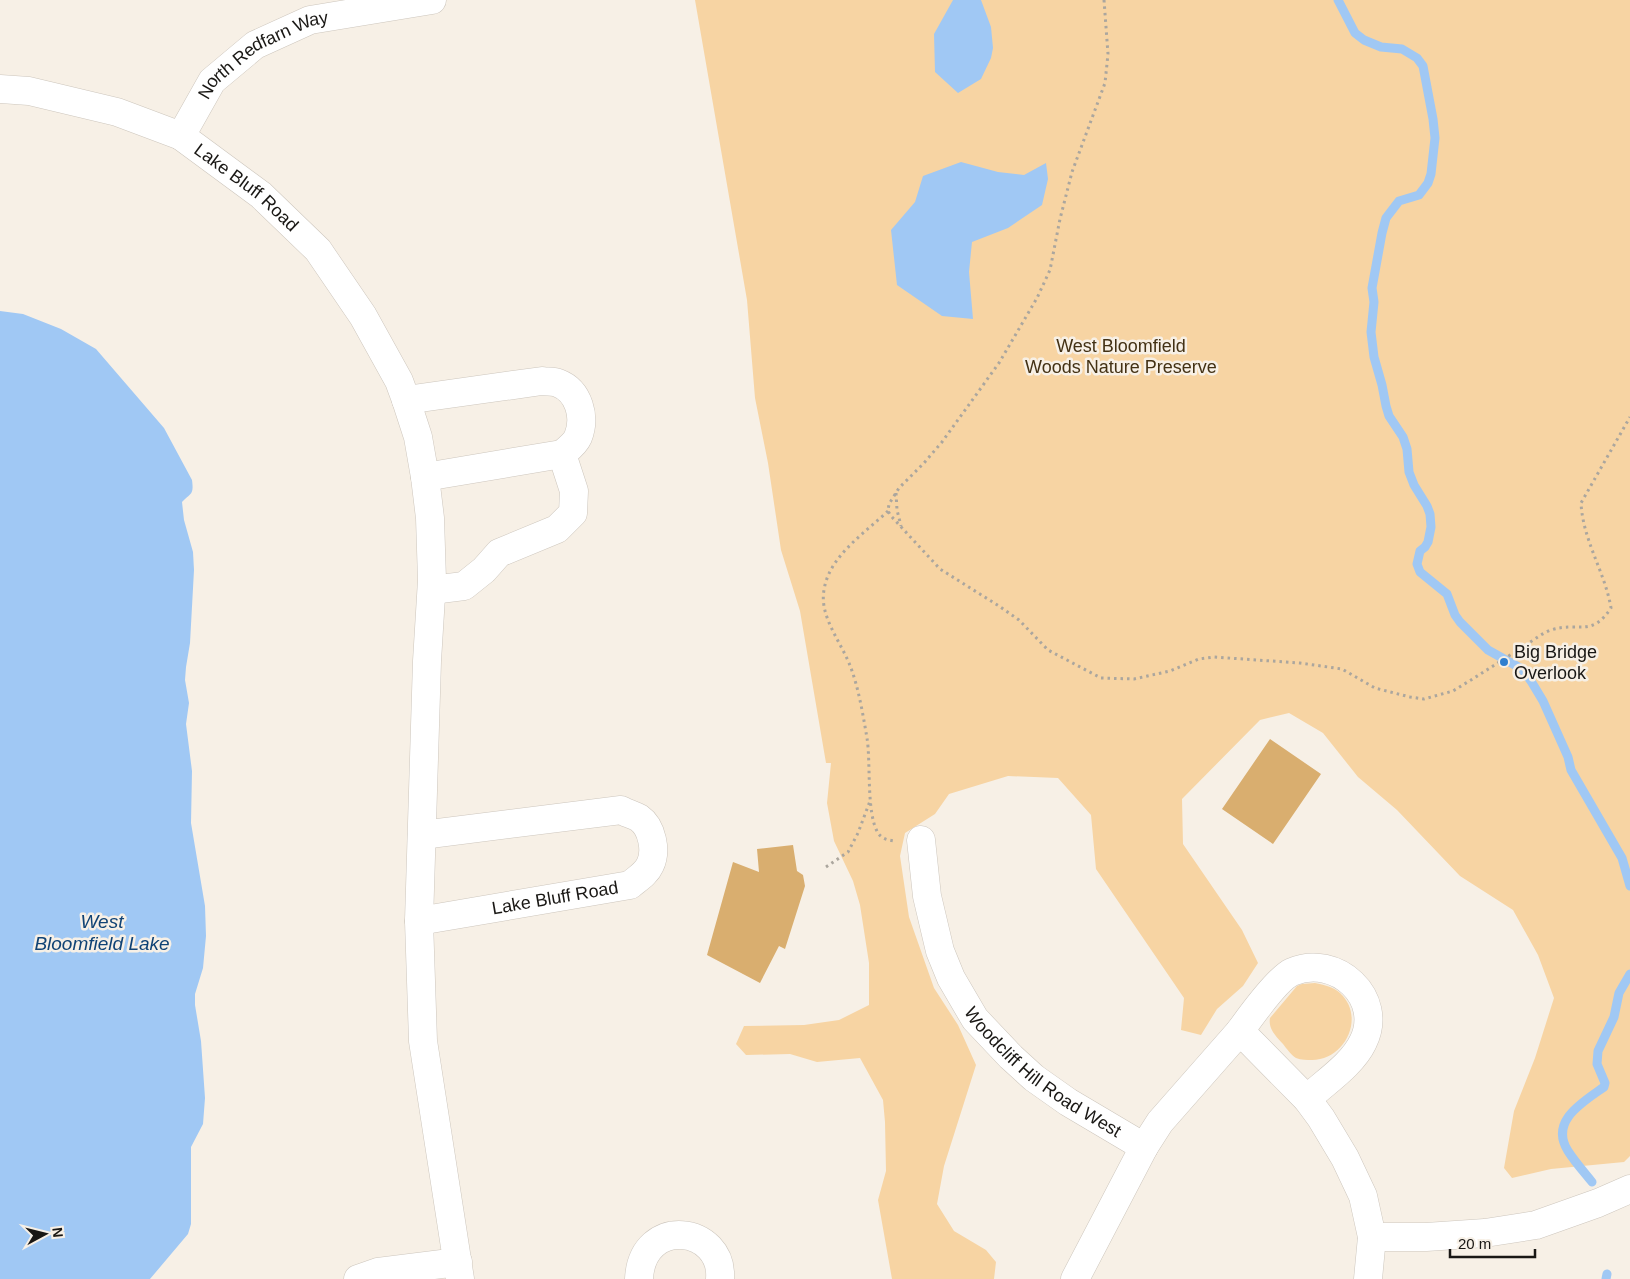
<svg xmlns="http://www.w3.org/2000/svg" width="1630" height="1279" font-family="Arial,sans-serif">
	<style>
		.green { fill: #f7d4a3 }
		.water { fill: #a0c8f4 }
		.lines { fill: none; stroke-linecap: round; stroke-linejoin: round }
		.stream { stroke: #a0c8f4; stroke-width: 9 }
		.building { fill: #d9ae6f }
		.minor-casing { stroke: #cdc6bd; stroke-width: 29 }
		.path { stroke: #aba69e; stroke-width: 3; stroke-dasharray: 2.5 4; stroke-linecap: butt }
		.minor { stroke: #fff; stroke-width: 28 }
		.poi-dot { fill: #2f7ece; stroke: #f7f0e6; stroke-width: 2 }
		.labels { text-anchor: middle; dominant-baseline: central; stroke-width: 5; stroke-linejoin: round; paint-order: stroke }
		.street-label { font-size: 18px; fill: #191714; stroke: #f7f0e6 }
		.park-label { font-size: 18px; fill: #433114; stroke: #f7f0e6 }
		.poi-label { font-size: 18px; fill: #191714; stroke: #f7f0e6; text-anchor: start }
		.water-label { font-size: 19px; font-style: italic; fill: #104375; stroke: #f7f0e6 }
	</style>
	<rect width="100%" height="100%" fill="#f7f0e6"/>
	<path class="green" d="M695,0H1630V1156L1624,1162L1551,1169L1512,1178L1504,1168L1514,1111L1535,1058L1554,998L1538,955L1513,910L1460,876L1397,810L1358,777L1323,733L1289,713L1260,720L1182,799L1183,844L1242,930L1258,963L1243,986L1217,1009L1201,1035L1181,1030L1184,998L1096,869L1091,815L1058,778L1008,776L949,794L935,814L905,833L900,856L909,917L934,988L958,1025L976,1065L944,1166L937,1204L954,1231L986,1250L996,1262L994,1279H892L878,1200L886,1171L885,1122L883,1100L860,1058L817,1062L790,1054L746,1055L736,1044L744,1026L804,1025L839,1020L869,1005V963L860,905L853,881L834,841L827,803L831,763H826L800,611L781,550L768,463L755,398L747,300Z
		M1315,983C1324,985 1334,987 1340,993C1366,1017 1345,1060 1312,1060C1307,1060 1301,1060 1296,1058C1291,1055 1287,1049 1283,1044C1276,1036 1268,1029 1270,1018L1297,986L1302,984Z"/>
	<path class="water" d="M953,0H981L991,27L993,48L991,58L981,79L958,93L935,72L934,34Z
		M961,162L998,172L1024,175L1046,163L1048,179L1042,205L1008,228L972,242L969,272L973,319L942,316L897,285L891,230L915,202L923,176Z
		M0,311L23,314L61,329L96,349L164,428L192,480C194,495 191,493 182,502L184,520L193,552L194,570L190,643L186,667L185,680L189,703L186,724L192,771L191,823L205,906L206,936L203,968L195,994V1005L201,1041L205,1098L203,1124L191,1147V1224L188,1234L150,1279H0Z"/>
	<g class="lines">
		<path class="stream" d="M1338,0L1355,33L1364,40L1381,47L1402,49L1417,58L1423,66L1433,119L1435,138L1431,174L1428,183L1419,195L1399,201L1386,218L1382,233L1372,288L1374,302L1371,332L1374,357L1382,385L1386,406L1389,416L1403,437L1407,449L1409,472L1414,485L1427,506L1430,514L1431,527L1428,542L1425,547L1420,551L1417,564L1420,572L1447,594L1455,615L1460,622L1488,650L1522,669L1531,681L1543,701L1568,757L1571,770L1622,858L1630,886
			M1592,1182C1584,1172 1575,1162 1568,1151C1549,1121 1583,1102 1604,1087L1605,1083L1597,1064L1598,1051L1614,1017L1619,993L1630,974
			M1606,1279L1607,1274"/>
	</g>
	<path class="building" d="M1270,739L1321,774L1273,844L1222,809Z
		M793,845L797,871L803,875L805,886L785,949L779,946L760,983L707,955L733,862L759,872L757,849Z"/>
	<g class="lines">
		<defs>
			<g id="minor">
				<path id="s1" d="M0,89L29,91L117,112L181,136L261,195L318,250L363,316L399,381L406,400L418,437L425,477L430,518L432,580L427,661L419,921L423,1041L460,1279"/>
				<path id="s2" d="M181,136L212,81L255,45L310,20L432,0"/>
				<path d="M406,400L542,381C547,382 553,381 558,383C579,391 586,417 578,437C575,444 568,449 562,454L425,477"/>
				<path d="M432,590L464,586L484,570L499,553L557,529L573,513L574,491L562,454"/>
				<path id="s3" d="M921,840L927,896L940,951L951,978L975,1019L1011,1057L1034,1078L1068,1102L1144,1147"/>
				<path id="s4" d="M419,921L630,885C637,879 646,874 650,865C657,851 652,827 639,818C634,815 626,813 621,810L422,835"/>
				<path d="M1240,1031C1250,1017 1278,978 1292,972C1336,953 1385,998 1363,1042C1352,1065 1325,1082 1307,1099"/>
				<path d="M358,1279L378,1272L458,1262"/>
				<path d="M639,1279C642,1215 724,1226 720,1279"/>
				<path d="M1075,1279L1144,1147L1160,1122L1240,1031L1307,1099L1321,1118L1345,1158L1363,1196L1372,1237"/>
				<path d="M1368,1279L1372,1237H1426L1485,1233L1536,1225L1598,1203L1630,1189"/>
			</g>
		</defs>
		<use href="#minor" class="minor-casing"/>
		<path class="path" d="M1104,0L1108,54L1105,83L1072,172L1060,219L1050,270L1037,298L999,363L942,442L924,463L899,488L889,504L888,511L891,516L940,569L999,606L1019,620L1048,650L1101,678L1134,679L1170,671L1199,659L1214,657L1300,663L1342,669L1375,688L1410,697L1424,699L1453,691C1476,677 1498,663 1521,648C1530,643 1540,634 1551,630C1579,621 1591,638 1611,608C1605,572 1583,541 1581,503L1630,417
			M896,493L897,510L901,526
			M888,511C865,533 829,556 824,590C819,617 842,643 851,668C859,690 863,715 867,738C871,763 866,813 878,833C882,839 888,840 894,841
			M826,867L848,852L858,833L870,801"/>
		<use href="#minor" class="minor"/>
	</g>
	<circle class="poi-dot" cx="1504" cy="662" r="5"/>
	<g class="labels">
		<g class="street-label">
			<text stroke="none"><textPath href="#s2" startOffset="121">North Redfarn Way</textPath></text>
			<text stroke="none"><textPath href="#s1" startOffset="271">Lake Bluff Road</textPath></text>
			<text stroke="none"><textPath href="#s4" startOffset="138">Lake Bluff Road</textPath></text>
			<text stroke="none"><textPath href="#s3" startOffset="276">Woodcliff Hill Road West</textPath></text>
		</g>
		<g class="park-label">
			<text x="1121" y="346">West Bloomfield<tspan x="1121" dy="21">Woods Nature Preserve</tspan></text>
		</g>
		<g class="poi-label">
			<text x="1514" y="652">Big Bridge<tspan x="1514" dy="21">Overlook</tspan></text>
		</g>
		<g class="water-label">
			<text x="102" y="921">West<tspan x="102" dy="22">Bloomfield Lake</tspan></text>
		</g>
	</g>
	<g transform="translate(45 1234) rotate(83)" stroke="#f7f0e6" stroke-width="4" paint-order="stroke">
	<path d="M0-4L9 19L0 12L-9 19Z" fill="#191714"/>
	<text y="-8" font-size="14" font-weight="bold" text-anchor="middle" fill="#191714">N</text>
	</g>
	<path d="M1450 1249v8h85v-8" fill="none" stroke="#191714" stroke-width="2.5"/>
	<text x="1458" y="1249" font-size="15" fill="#191714" stroke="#f7f0e6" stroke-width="4" paint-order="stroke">20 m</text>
</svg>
